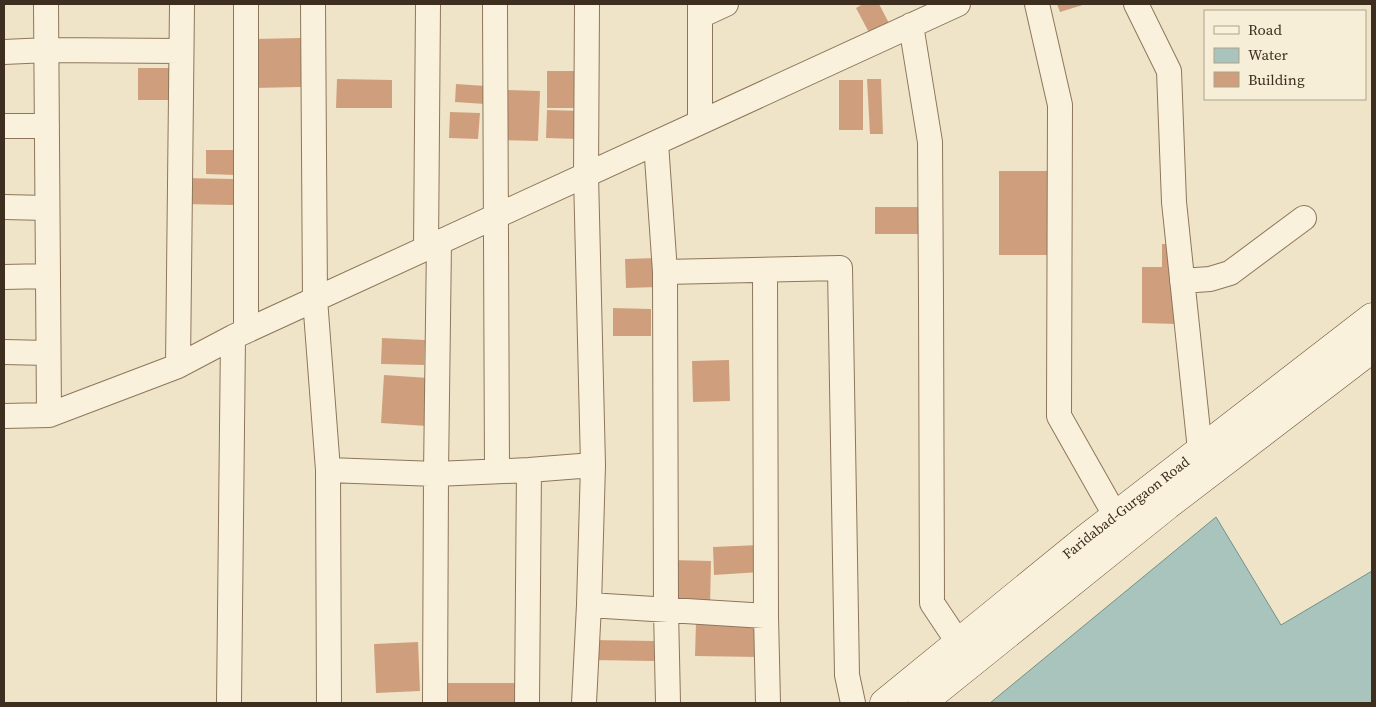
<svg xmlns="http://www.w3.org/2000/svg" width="1376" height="707" font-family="'Source Serif 4',serif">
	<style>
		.water { fill: #a9c4bc; stroke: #6f938a }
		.building { fill: #cf9f7d }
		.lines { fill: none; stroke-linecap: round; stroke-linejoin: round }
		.street-casing { stroke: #8d765c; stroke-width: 26 }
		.secondary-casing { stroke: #6f573f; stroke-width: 29 }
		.street { stroke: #faf1dc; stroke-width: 24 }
		.secondary { stroke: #faf1dc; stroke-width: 28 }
		.labels { text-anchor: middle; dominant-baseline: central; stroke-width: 4; stroke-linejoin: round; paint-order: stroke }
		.street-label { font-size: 14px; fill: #3d2e20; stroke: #f7eed8 }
	</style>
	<rect width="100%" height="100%" fill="#f0e4c8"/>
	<path class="water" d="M1216,517L1281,625L1372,571V703H990Z"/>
	<path class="building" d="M863,4H879L892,29L873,40L856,8Z
		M1057,4H1086L1060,12Z
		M301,38V87L252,88L251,39Z
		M138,68H169V100H138Z
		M547,71H584V108H547Z
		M337,79L392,80V108H336Z
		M867,79H881L883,134H870Z
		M839,80H863V130H839Z
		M456,84L486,86L485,104L455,102Z
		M505,90L540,91L538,141L503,140Z
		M547,110L580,111L579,139L546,138Z
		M450,112L480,113L478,139L449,138Z
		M206,150H236V175L206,174Z
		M999,171H1059V255H999Z
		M184,178L233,179V205L183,204Z
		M875,207H918V234H875Z
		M1162,244H1177L1176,324L1142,323V267H1162Z
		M657,258L658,287L626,288L625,259Z
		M613,308L651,309V336H613Z
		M382,338L425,340L424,365L381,364Z
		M729,360L730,401L693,402L692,361Z
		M384,375L429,378L427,426L381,423Z
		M759,545L760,572L714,575L713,547Z
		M671,560L711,561L710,607L670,606Z
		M696,622L760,623L759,657L695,656Z
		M592,640L655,641L654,661L592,660Z
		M418,642L420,691L376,693L374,644Z
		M440,683H520V703H440Z"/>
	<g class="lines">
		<defs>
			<path id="street" d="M46,4L49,415
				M246,4V331
				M313,4L315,299L328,470L329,703
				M495,4L497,471
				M1037,4L1060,105L1059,416L1115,515
				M1136,4L1169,71L1174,202L1200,450
				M700,16L726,4
				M911,25L930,142L931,296L932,603L958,642
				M4,52L47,50L181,51
				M700,122V4
				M4,126H47
				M656,143L665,272L666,610L668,703
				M4,207L47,208
				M426,248L428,4
				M765,270L766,616L768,703
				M665,272L840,268L847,675L853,703
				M4,277L48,276
				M1182,281L1210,279L1230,273L1304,218
				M4,352L48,353
				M178,366L182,4
				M4,416L49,415L178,366L233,337L958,4
				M328,470L436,474L529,470L593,465
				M589,605L766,616
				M229,703L233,337
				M435,703L436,474L439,242
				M527,703L529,470
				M584,703L589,605L593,465L586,175L587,4"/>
			<g id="secondary">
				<path id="s1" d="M884,703L1085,539L1372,317"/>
				<path d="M922,703L1168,505L1372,349"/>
			</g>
		</defs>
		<use href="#street" class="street-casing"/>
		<use href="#secondary" class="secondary-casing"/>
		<use href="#street" class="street"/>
		<use href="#secondary" class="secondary"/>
	</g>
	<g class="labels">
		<g class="street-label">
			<text stroke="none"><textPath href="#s1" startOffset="311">Faridabad-Gurgaon Road</textPath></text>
		</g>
	</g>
	<rect width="1376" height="707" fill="none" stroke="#3d2e20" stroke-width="10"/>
	<rect x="1204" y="10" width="162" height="90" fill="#f7eed8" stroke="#ada18e"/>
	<rect x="1214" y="26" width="25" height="8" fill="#faf1dc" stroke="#ada18e"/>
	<text x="1248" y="35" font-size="15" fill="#3d2e20">Road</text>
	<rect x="1214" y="48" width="25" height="15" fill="#a9c4bc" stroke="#ada18e"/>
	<text x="1248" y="60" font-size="15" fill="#3d2e20">Water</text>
	<rect x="1214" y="72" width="25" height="15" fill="#cf9f7d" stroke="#ada18e"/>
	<text x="1248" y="85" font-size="15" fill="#3d2e20">Building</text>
</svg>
